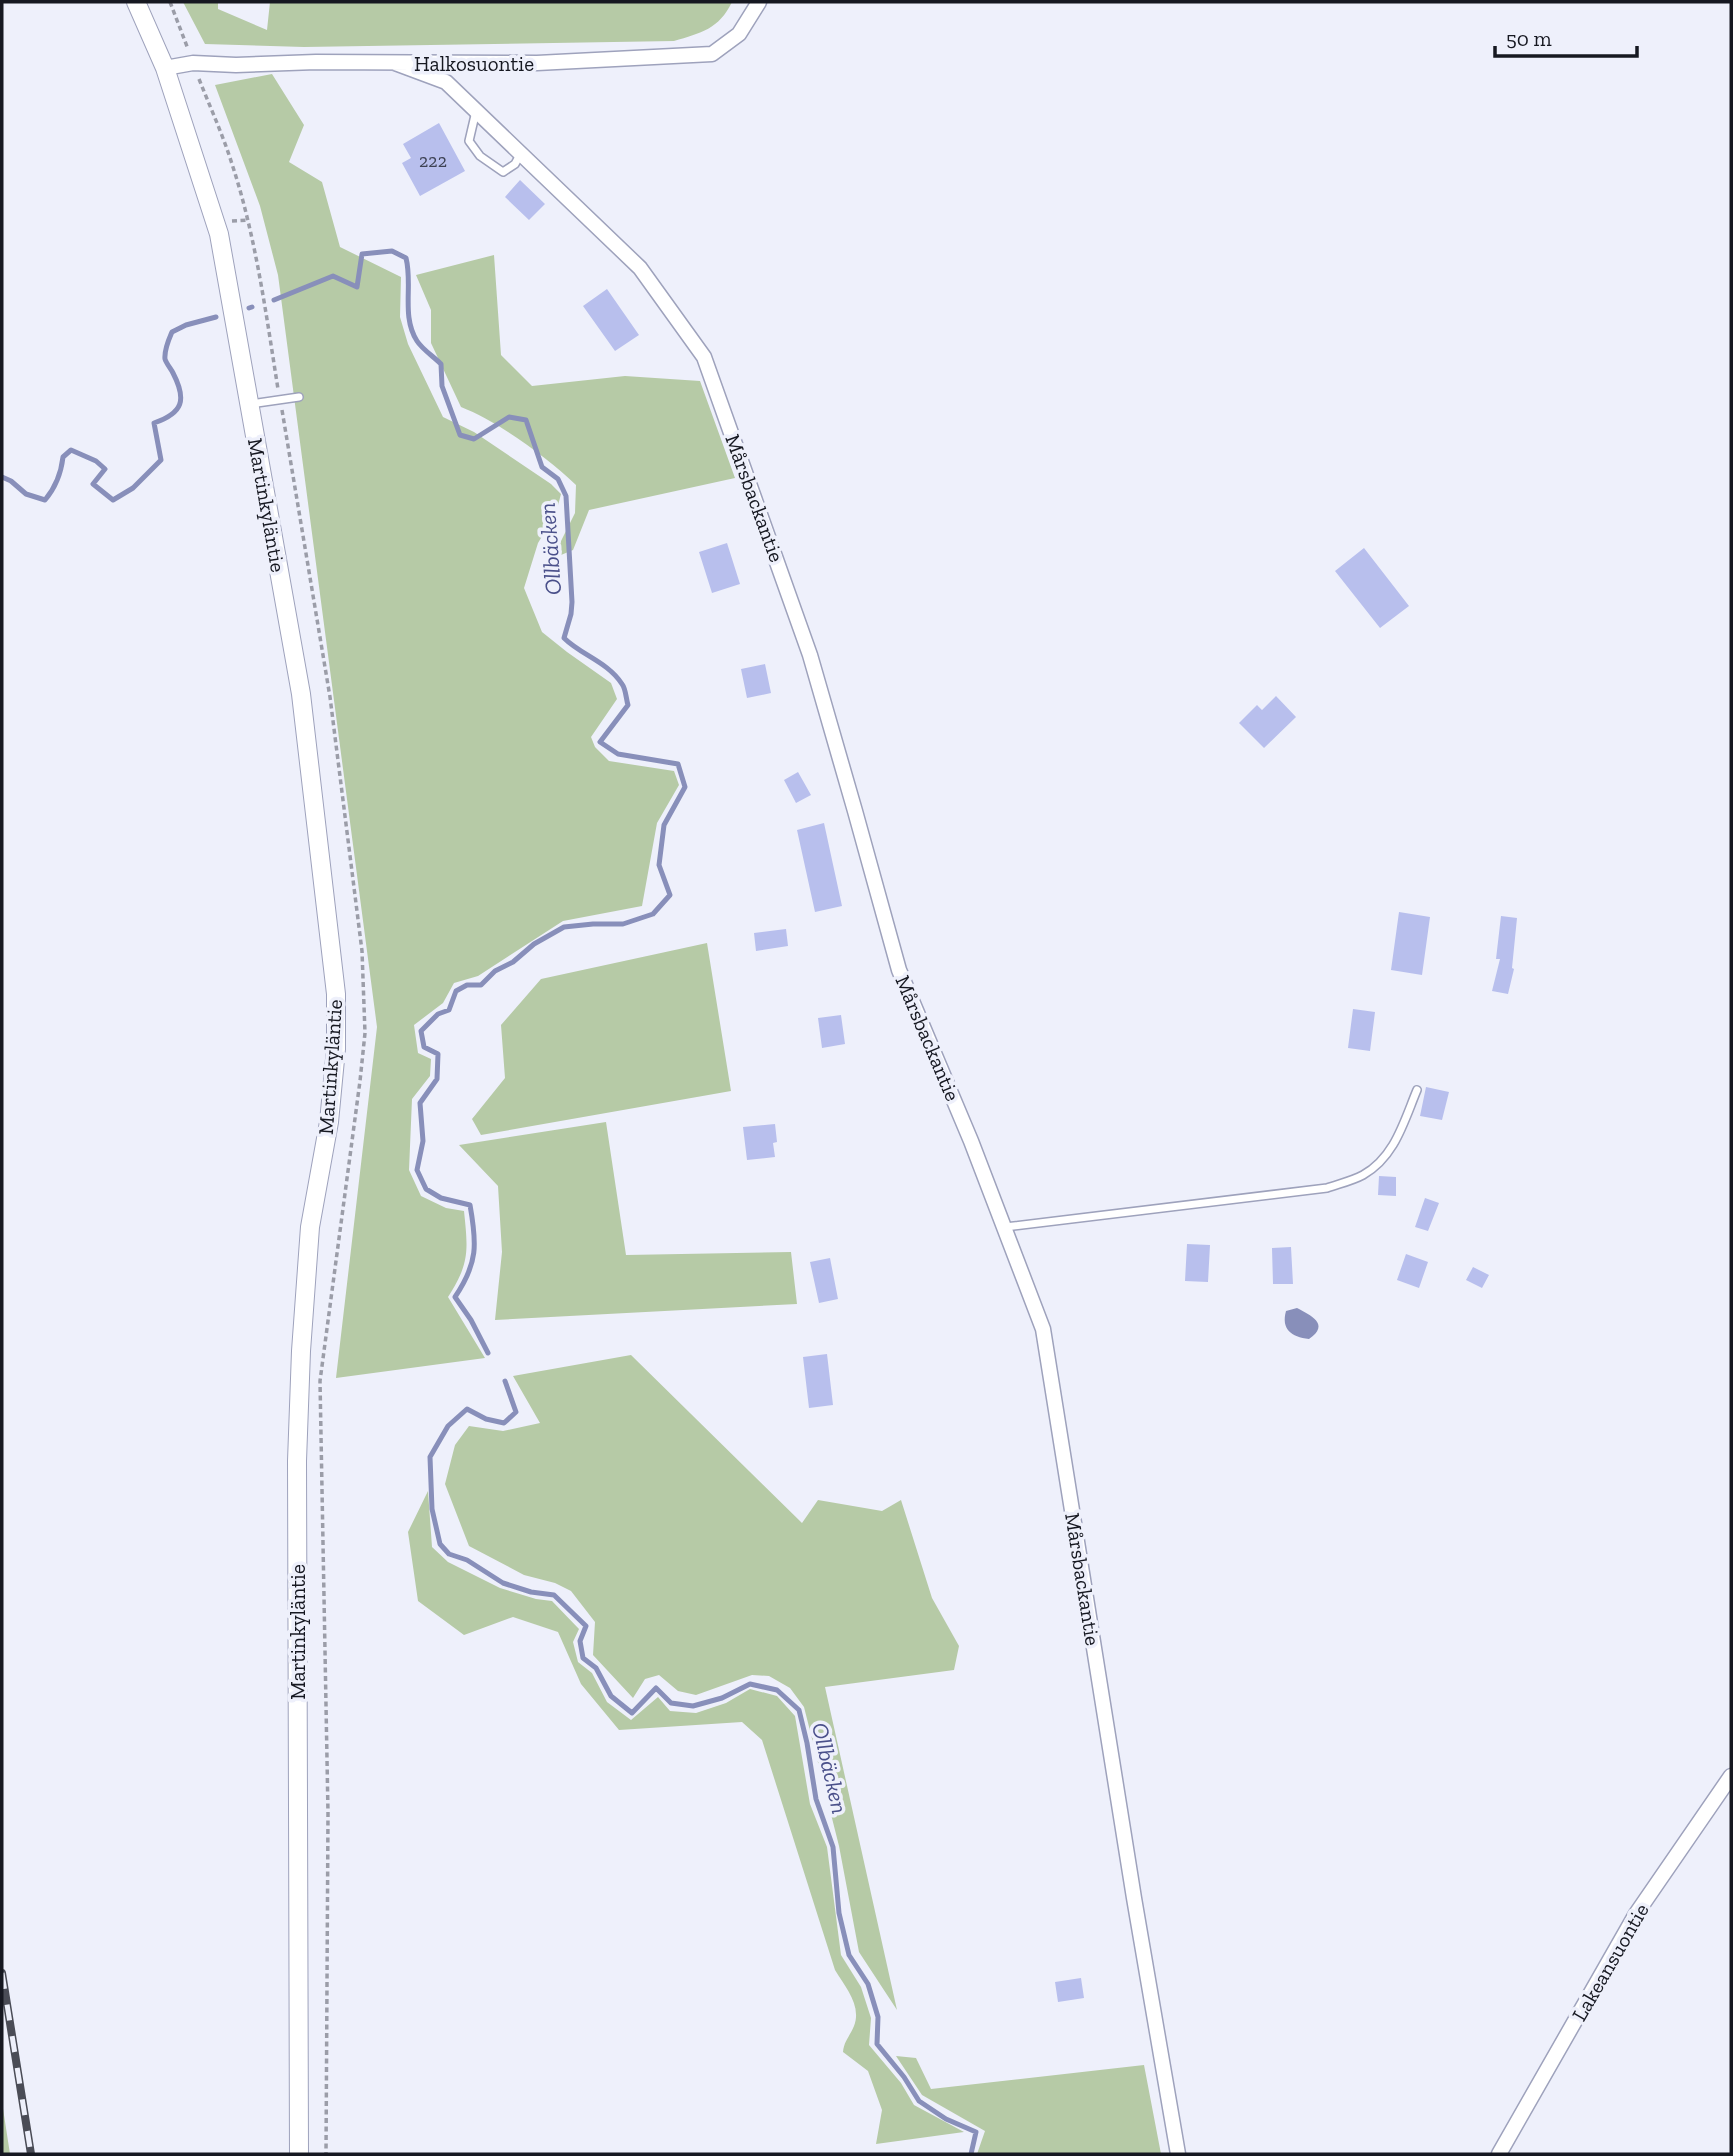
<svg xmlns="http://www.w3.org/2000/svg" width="1733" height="2156" font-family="'Zilla Slab',serif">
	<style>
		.green { fill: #b6caa6 }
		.water { fill: #888fba }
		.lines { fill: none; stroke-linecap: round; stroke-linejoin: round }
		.stream { stroke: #888fba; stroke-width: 5 }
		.building { fill: #b8bfed }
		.service-casing { stroke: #9ea2bc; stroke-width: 10 }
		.minor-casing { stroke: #9ea2bc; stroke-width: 17 }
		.tertiary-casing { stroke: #9ea2bc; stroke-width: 20 }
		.path { stroke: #9b9da8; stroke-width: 3.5; stroke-dasharray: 5 3.5; stroke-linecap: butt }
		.service { stroke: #fff; stroke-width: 7 }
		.minor { stroke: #fff; stroke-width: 14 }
		.tertiary { stroke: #fff; stroke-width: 18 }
		.rail-casing { stroke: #4a4c56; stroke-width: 8 }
		.rail { stroke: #eef0fb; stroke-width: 5; stroke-dasharray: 16; stroke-linecap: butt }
		.labels { text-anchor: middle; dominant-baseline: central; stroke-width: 7; stroke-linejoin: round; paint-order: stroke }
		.number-label { font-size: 18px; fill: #3e4254 }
		.street-label { font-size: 21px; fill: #161821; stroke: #eef0fb }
		.water-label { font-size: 23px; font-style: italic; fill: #4a508a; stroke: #eef0fb }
	</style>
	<rect width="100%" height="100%" fill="#eef0fb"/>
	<path class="green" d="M183,2H218V9L267,30L270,2H732C719,29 701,33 674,41L304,47L205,44Z
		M272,74L304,125L289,162L322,182L340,247L401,277L400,317L408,344L443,417L474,432L551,484L561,494L556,513L538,543L524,588L542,632L567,652L611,683L617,699L591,737L595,747L609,761L674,771L679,785L657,823L642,906L563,921L478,976L454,983L443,1003L414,1025L418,1053L431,1059L430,1076L412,1099L409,1170L421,1196L446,1208L464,1211C468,1250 470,1263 448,1297L485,1358L336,1378L377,1027L278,275L260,206L215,85Z
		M494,255L501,355L532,386L625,376L700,381L735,478L589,510L573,550L561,555L557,549L575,513L576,485C547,457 499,422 461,407L431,343V310L416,275Z
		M707,943L731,1091L481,1135L472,1119L505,1078L501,1025L541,979Z
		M606,1122L626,1255L791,1252L797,1304L495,1320L502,1252L498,1186L459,1145Z
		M631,1355L802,1523L818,1500L882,1511L901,1500L932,1598L959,1646L954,1670L825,1687L897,2010L859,1952L839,1846L804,1707L790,1688L769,1676L752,1675L696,1695L678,1691L659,1675L645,1679L633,1698L593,1655L595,1622L571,1591L555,1583L524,1575L469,1546L445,1484L455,1445L469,1426L503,1431L540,1423L513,1376Z
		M428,1491L432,1547L448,1562L500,1588L536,1599L552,1601L579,1629L573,1642L578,1662L592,1673L607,1702L631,1720L658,1697L670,1711L696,1713L726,1703L750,1689L777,1696L795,1716L810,1804L827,1847L841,1955L861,1987L871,2018L869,2045L901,2083L914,2105L964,2132L876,2144L882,2110L868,2071L843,2052C844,2041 850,2036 854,2026C862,2005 845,1987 835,1970L762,1740L742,1722L619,1730L581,1684L558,1632L513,1617L464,1635L418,1601L408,1532Z
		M896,2056L916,2058L931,2089L1144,2065L1161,2154H977L985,2131L922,2095Z
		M2,2102L10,2154H2Z"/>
	<path class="water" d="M1297,1308C1310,1315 1331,1324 1309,1339C1291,1337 1281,1329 1286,1311Z"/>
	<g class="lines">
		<path class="stream" d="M274,300L333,276L357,287L362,254L392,251L406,258C413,285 401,316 417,341C422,349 434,357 441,364L442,386L460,435L474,439L509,417L526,420L542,467L558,479L566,496L572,602L571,614L564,638C581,655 608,662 622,684C626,689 626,699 628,705L600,742L618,754L678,764L685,787L664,825L659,865L670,895L653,914L623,924H593L564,927L534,944L513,962L495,971L481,985H467L456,991L449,1010L438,1014L421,1031L424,1047L438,1054L437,1079L420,1103L423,1141L417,1170L426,1189L441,1198L470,1205C477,1244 478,1263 455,1297L471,1320L488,1353
			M249,308L252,307
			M2,477L11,481L26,494L45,500C56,487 61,474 63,457L71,450L96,461L105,469L93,484L113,500L133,488L161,460L154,423C183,413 187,400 173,373C171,369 166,363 165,359C164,350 169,339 172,332L186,325L216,317
			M505,1381L516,1412L504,1423L486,1419L467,1409L448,1426L430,1457L432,1509L440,1544L449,1554L467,1560L503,1583L531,1592L554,1595L586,1626L580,1641L583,1658L596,1668L611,1696L632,1713L656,1688L671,1703L693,1706L722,1698L750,1684L777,1690L799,1710L807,1743L816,1799L833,1847L839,1913L849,1955L868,1984L878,2017L877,2044L904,2077L919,2101L946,2119L976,2132L971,2154"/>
	</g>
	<path class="building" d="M439,123L465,171L420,196L402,163L411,158L403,144Z
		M520,180L545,204L529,220L505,197Z
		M607,289L639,335L615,351L583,306Z
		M727,543L740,584L712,593L699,552Z
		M1364,548L1409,606L1380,628L1335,571Z
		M765,664L771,693L747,698L741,669Z
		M1276,696L1296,717L1264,748L1239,723L1257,705L1262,710Z
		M798,772L811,795L796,803L784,780Z
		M824,823L842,906L815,912L797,830Z
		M1399,912L1430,917L1422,975L1391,970Z
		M1501,916L1517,918L1512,968L1514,969L1508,994L1492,991L1500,959H1496Z
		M786,929L788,946L756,951L754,933Z
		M1353,1009L1375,1012L1370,1051L1348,1048Z
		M841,1015L845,1044L822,1048L818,1018Z
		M1426,1087L1449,1092L1442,1120L1420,1116Z
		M775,1124L777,1142L773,1143L775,1157L747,1160L743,1127Z
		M1379,1176L1396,1177V1196L1378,1195Z
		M1425,1198L1439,1203L1428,1231L1415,1227Z
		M1187,1244L1210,1245L1208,1282L1185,1281Z
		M1291,1247L1293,1284H1273L1272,1248Z
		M1406,1254L1428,1262L1419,1288L1397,1280Z
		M830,1258L838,1299L819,1303L810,1262Z
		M1473,1267L1489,1275L1482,1288L1466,1280Z
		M827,1354L833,1405L809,1408L803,1357Z
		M1081,1978L1084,1998L1058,2002L1055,1982Z"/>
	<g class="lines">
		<defs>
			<path id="service" d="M476,111L469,141L480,156L503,172L515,164L521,153
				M250,404L299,397
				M1005,1227L1327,1188C1338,1184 1352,1181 1363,1175C1395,1157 1404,1121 1417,1090"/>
			<path id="minor" d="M395,63L446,82L640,268L704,357L810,655L855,811L899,970L971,1141L1043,1329L1134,1898L1178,2154
				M165,68L193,63L236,65L316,62L537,63L712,54L739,34L759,2
				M1499,2154L1636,1914L1731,1776"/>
			<path id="tertiary" d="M136,2L165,68L219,234L301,694L336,994V1049L329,1122L310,1227L301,1351L297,1461L299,2154"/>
		</defs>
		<use href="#service" class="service-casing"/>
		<use href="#minor" class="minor-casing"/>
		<use href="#tertiary" class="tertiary-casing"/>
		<path class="path" d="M170,2L188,49
			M199,79C210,107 223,135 232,164C256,237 266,314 278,389
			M232,221L248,220
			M282,410L330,697L362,951L365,1033L360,1081L320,1381L328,1813L326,2154"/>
		<use href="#service" class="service"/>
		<use href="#minor" class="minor"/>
		<use href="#tertiary" class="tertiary"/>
		<defs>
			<path id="rail" d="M2,1973L31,2154"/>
		</defs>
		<use href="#rail" class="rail-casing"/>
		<use href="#rail" class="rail"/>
	</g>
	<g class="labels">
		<g class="number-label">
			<text x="433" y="161">222</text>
		</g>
		<g class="street-label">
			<text x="474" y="63">Halkosuontie</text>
			<text transform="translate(755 498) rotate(70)">Mårsbackantie</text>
			<text transform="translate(267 505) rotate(80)">Martinkyläntie</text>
			<text transform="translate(928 1038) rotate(67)">Mårsbackantie</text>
			<text transform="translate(330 1067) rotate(-86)">Martinkyläntie</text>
			<text transform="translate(1083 1579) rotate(81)">Mårsbackantie</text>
			<text transform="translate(297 1632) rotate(-90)">Martinkyläntie</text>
			<text transform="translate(1610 1962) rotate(-60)">Lakeansuontie</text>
		</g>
		<g class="water-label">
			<text transform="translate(550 549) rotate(-94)">Ollbäcken</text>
			<text transform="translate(830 1768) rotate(77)">Ollbäcken</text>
		</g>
	</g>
	<rect width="1733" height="2156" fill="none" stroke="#161821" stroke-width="7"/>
	<path d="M1495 46v10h142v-10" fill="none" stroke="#161821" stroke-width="3.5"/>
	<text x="1506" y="46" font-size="21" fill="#161821" stroke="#eef0fb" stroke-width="5" paint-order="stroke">50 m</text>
</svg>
